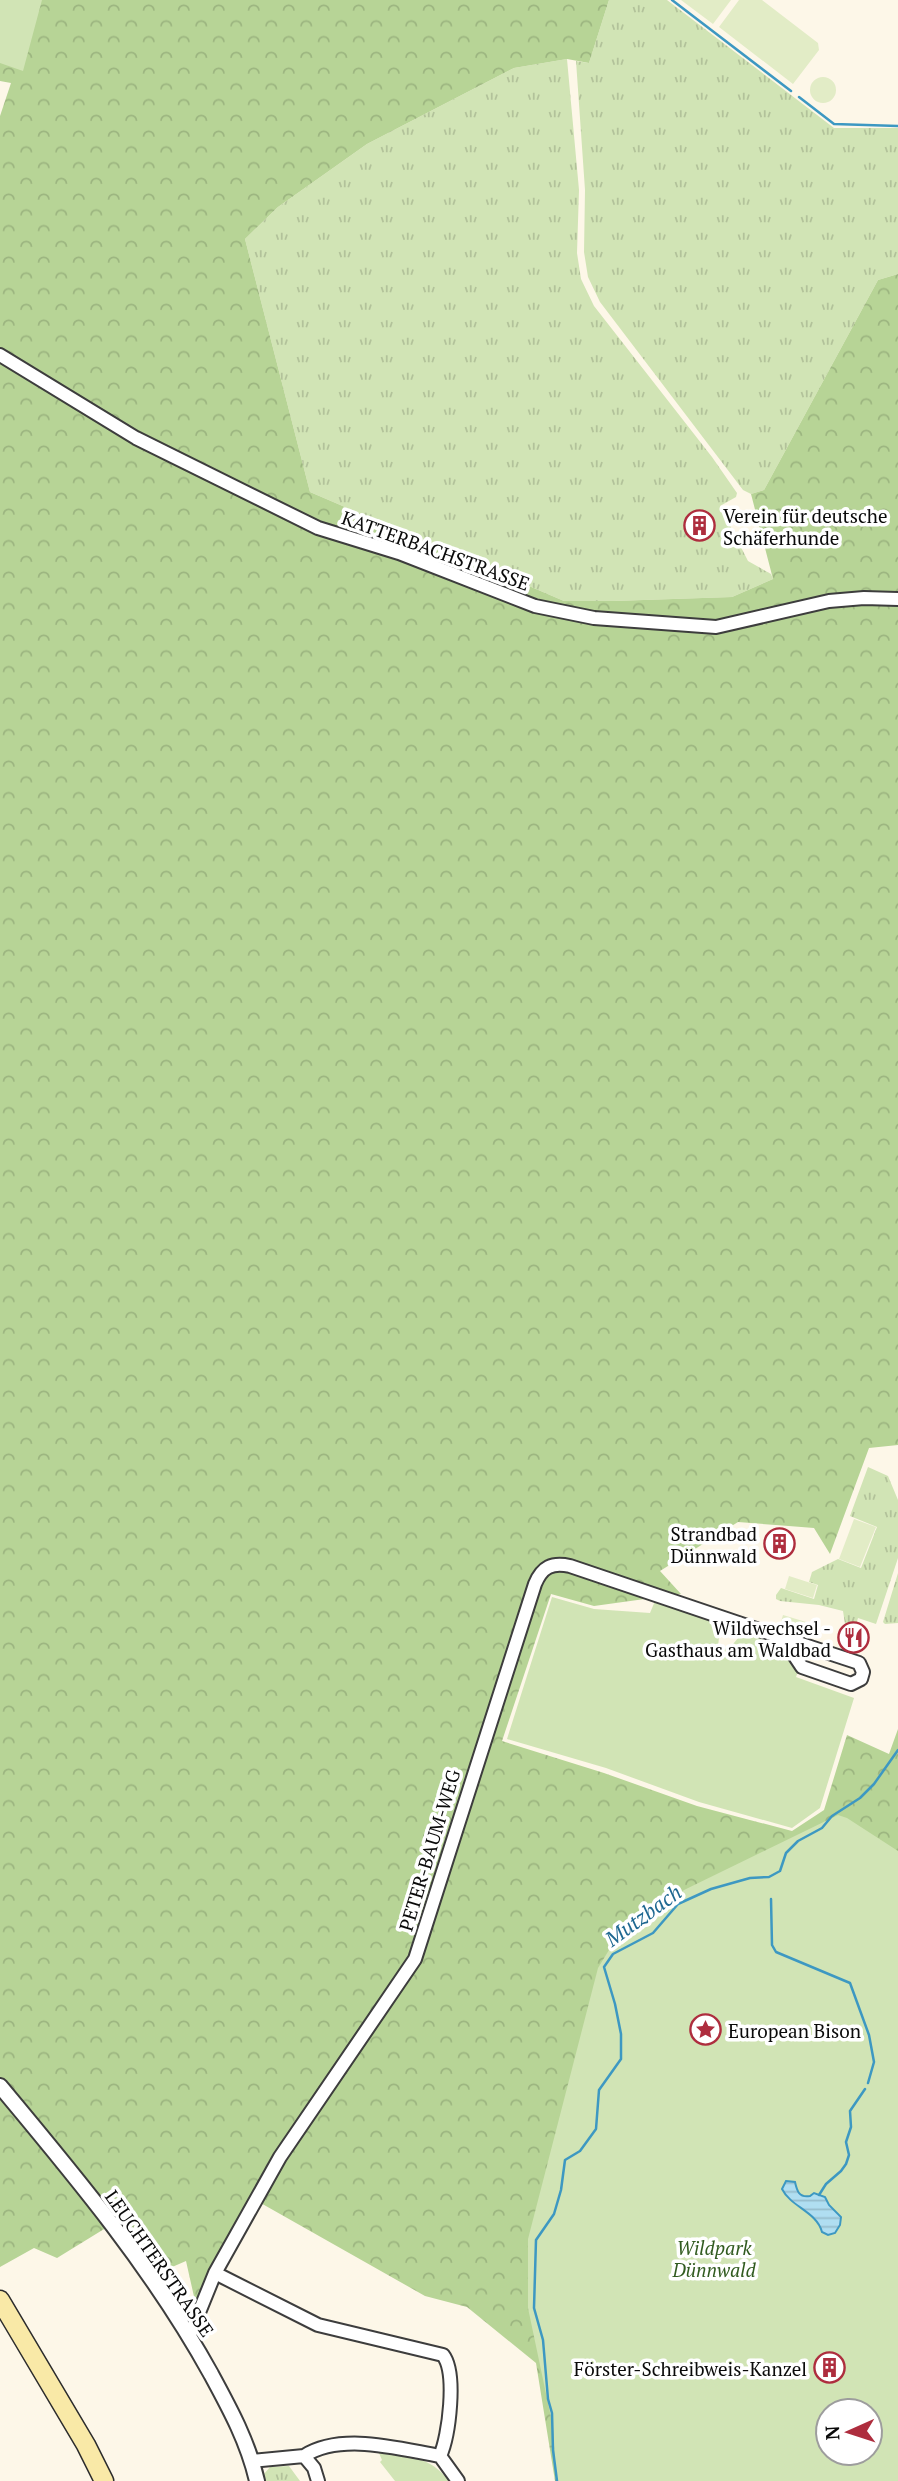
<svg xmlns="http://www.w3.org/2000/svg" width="898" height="2481" font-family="'PT Serif',serif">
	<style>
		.grass { fill: url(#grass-tufts) }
		.forest { fill: url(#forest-crowns); fill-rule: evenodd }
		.park { fill: #d1e4b5; fill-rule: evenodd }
		.pitch { fill: #e2ecc6 }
		.water { fill: url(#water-rules); stroke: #3d98c2; stroke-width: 2 }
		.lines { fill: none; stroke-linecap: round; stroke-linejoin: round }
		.stream { stroke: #3d98c2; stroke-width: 2.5 }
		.minor-casing { stroke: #3d3d3d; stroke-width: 16 }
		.tertiary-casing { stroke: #3d3d3d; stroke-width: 18 }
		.secondary-casing { stroke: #2c2c2c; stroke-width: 21 }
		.minor { stroke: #fff; stroke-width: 12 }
		.tertiary { stroke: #fff; stroke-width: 14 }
		.secondary { stroke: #f9e9a7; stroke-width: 18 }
		.labels { text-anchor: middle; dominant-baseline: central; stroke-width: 7; stroke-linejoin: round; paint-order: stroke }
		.poi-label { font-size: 19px; fill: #0a0a0a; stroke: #fff; text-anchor: end }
		.street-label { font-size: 19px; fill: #0a0a0a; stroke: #fff }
		.park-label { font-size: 19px; font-style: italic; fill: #315b20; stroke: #fff }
		.water-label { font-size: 21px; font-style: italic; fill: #1e6891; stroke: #fff }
	</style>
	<defs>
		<pattern id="grass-tufts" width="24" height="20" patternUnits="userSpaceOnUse" patternTransform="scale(1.75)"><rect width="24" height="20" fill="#d1e4b5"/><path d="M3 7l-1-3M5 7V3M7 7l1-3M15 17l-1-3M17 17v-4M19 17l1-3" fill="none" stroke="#b2c29a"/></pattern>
		<pattern id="forest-crowns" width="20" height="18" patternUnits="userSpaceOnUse" patternTransform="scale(1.75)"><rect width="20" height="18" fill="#b7d496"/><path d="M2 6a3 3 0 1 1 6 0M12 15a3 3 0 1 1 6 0" fill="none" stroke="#9cb580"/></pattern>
		<pattern id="water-rules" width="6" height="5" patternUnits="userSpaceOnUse" patternTransform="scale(1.75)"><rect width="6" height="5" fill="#b0def1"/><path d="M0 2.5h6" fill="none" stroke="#96bdcd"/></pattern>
	</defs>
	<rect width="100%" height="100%" fill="#fdf7e8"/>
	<path class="grass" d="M609,0H667L834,128H898V274L878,280L764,490L751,494L743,490L600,302L588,277L584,252L585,190L576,61L589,63Z
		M567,59L579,190L577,253L581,279L594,306L712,457L737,493L736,497L720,506L748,561L771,574L773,579L732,597L614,601H564L310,492L245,239L278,207L367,144L514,68Z
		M868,1467L888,1476L898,1500V1558L876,1624L858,1618L855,1628L845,1624L843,1611L819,1605L780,1601L776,1599V1595L781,1588L814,1599L818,1585L809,1582L812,1572L838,1559L861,1568L877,1527L850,1516Z
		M898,1573V1623L885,1624L883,1622Z
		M289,2466L300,2481H266L264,2474L270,2467Z"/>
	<path class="forest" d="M0,0H609L589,63L567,59L514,68L367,144L278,207L245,239L310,492L564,601H614L732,597L773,579L751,494L764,490L878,280L898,274V1445L869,1448L830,1554L814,1528L738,1522L660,1571L681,1594L594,1606L551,1594L502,1741L604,1773L697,1806L792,1831L824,1810L847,1735L889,1754L898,1729V2481H555L536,2363L467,2307L425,2296L252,2198L195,2301L186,2261L156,2274L117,2221L0,2079V116L11,83L0,81ZM828,2411H870V2453H828Z
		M0,2093L109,2226L57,2258L34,2248L0,2267Z"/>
	<path class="park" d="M0,0H42L23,71L0,63Z
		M552,1597L594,1609L650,1613L655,1601L716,1622L720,1627L718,1647L729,1649L743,1632C772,1636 782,1647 799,1669L796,1677L854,1698L820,1808L792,1828L699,1802L606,1768L507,1739Z
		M838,1815L847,1818L898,1851V2481H556L553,2427L528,2308V2239L598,1968L609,1950L684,1890ZM828,2411H870V2453H828Z
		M379,2453C410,2458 429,2455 449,2481H395L380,2462L382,2460Z"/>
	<path class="pitch" d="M681,0H731L713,24Z
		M739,0H762L818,43L819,50L793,84L719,27Z
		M810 90a13 13 0 1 1 26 0a13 13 0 1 1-26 0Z
		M854,1519L876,1527L860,1567L839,1559Z
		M789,1576L817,1585L813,1598L785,1589Z
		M783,1615L806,1622L801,1636L779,1628Z"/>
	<path class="water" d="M786,2181L795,2182C797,2191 799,2198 810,2196L814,2193L825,2197L829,2205L841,2217L840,2225L835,2233L828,2235L822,2232C817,2212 791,2207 782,2189Z"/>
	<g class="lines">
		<path class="stream" d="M672,0L791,91
			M799,97L834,124L898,126
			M771,1899L772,1945L776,1952L850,1983L869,2035L874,2062L868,2083
			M819,2195L826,2184L841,2171L846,2164L849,2155L846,2142L851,2127L850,2111L865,2089
			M557,2481L553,2450L552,2413L548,2399L543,2340L534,2308L536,2240L554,2214L561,2190L565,2160L580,2151L596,2129L599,2090L621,2059V2034L615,2004L604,1967L613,1954L653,1933L678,1904L711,1889L750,1878L769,1877L780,1871L786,1853L798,1841L822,1828L832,1816L860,1798L874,1784L898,1750"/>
		<defs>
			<path id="minor" d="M0,355L136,438L318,528L399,553L535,606L594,618L716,627L829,601L864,598L898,599
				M777,1636L859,1663L863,1672L861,1679L851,1684L802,1667L790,1649Z
				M215,2273L318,2325L443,2355C457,2373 449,2436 440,2456
				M189,2337L215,2273L280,2157L415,1959L535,1584C542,1567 552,1562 570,1566L777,1636
				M304,2456C342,2432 399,2449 440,2456L458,2481
				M252,2461L304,2456L314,2468L318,2481"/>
			<path id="tertiary" d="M0,2086C76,2177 153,2269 211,2374C230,2409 248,2442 257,2481"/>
			<path id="secondary" d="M0,2300L86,2445L104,2481"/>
		</defs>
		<use href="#minor" class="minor-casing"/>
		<use href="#tertiary" class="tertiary-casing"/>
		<use href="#secondary" class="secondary-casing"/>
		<use href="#minor" class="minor"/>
		<use href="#tertiary" class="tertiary"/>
		<use href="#secondary" class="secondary"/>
	</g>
	<defs>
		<symbol id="building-ring" viewBox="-11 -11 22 22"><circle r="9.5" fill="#fff" stroke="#ae2d3e" stroke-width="1.5"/><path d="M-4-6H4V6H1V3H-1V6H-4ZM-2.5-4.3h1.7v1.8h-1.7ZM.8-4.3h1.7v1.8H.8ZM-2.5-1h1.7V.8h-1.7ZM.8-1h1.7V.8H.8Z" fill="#ae2d3e"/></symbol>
		<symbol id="restaurant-ring" viewBox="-11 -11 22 22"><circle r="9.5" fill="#fff" stroke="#ae2d3e" stroke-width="1.5"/><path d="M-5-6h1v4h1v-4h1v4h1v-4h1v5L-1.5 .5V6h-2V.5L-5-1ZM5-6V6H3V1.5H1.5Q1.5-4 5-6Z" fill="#ae2d3e"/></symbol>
		<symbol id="sight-ring" viewBox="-11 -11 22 22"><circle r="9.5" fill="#fff" stroke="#ae2d3e" stroke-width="1.5"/><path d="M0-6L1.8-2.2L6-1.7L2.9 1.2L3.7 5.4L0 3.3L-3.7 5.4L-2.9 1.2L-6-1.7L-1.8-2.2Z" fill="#ae2d3e"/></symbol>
	</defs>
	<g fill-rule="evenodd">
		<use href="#building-ring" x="682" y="508" width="35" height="35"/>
		<use href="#building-ring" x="762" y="1526" width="35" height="35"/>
		<use href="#restaurant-ring" x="836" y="1620" width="35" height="35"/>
		<use href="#sight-ring" x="688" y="2012" width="35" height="35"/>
		<use href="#building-ring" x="812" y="2350" width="35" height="35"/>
	</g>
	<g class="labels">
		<g class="poi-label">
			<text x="723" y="515" text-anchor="start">Verein für deutsche<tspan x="723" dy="22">Schäferhunde</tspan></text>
			<text x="757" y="1533">Strandbad<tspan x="757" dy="22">Dünnwald</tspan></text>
			<text x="831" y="1627">Wildwechsel -<tspan x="831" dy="22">Gasthaus am Waldbad</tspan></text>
			<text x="728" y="2030" text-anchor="start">European Bison</text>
			<text x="807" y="2368">Förster-Schreibweis-Kanzel</text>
		</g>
		<g class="street-label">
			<text transform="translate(436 550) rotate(20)">KATTERBACHSTRASSE</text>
			<text transform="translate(429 1850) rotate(-73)">PETER-BAUM-WEG</text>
			<text transform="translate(160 2263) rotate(55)">LEUCHTERSTRASSE</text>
		</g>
		<g class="park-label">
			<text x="714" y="2247">Wildpark<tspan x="714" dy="22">Dünnwald</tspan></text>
		</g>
		<g class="water-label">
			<text transform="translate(643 1915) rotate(-36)">Mutzbach</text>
		</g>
	</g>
	<g transform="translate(849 2432) rotate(267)"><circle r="33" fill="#ffffff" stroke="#9d9d9d" stroke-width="2"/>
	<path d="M0-5L12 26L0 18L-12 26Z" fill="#ae2d3e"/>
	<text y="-10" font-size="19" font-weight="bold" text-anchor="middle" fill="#0a0a0a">N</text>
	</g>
</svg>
